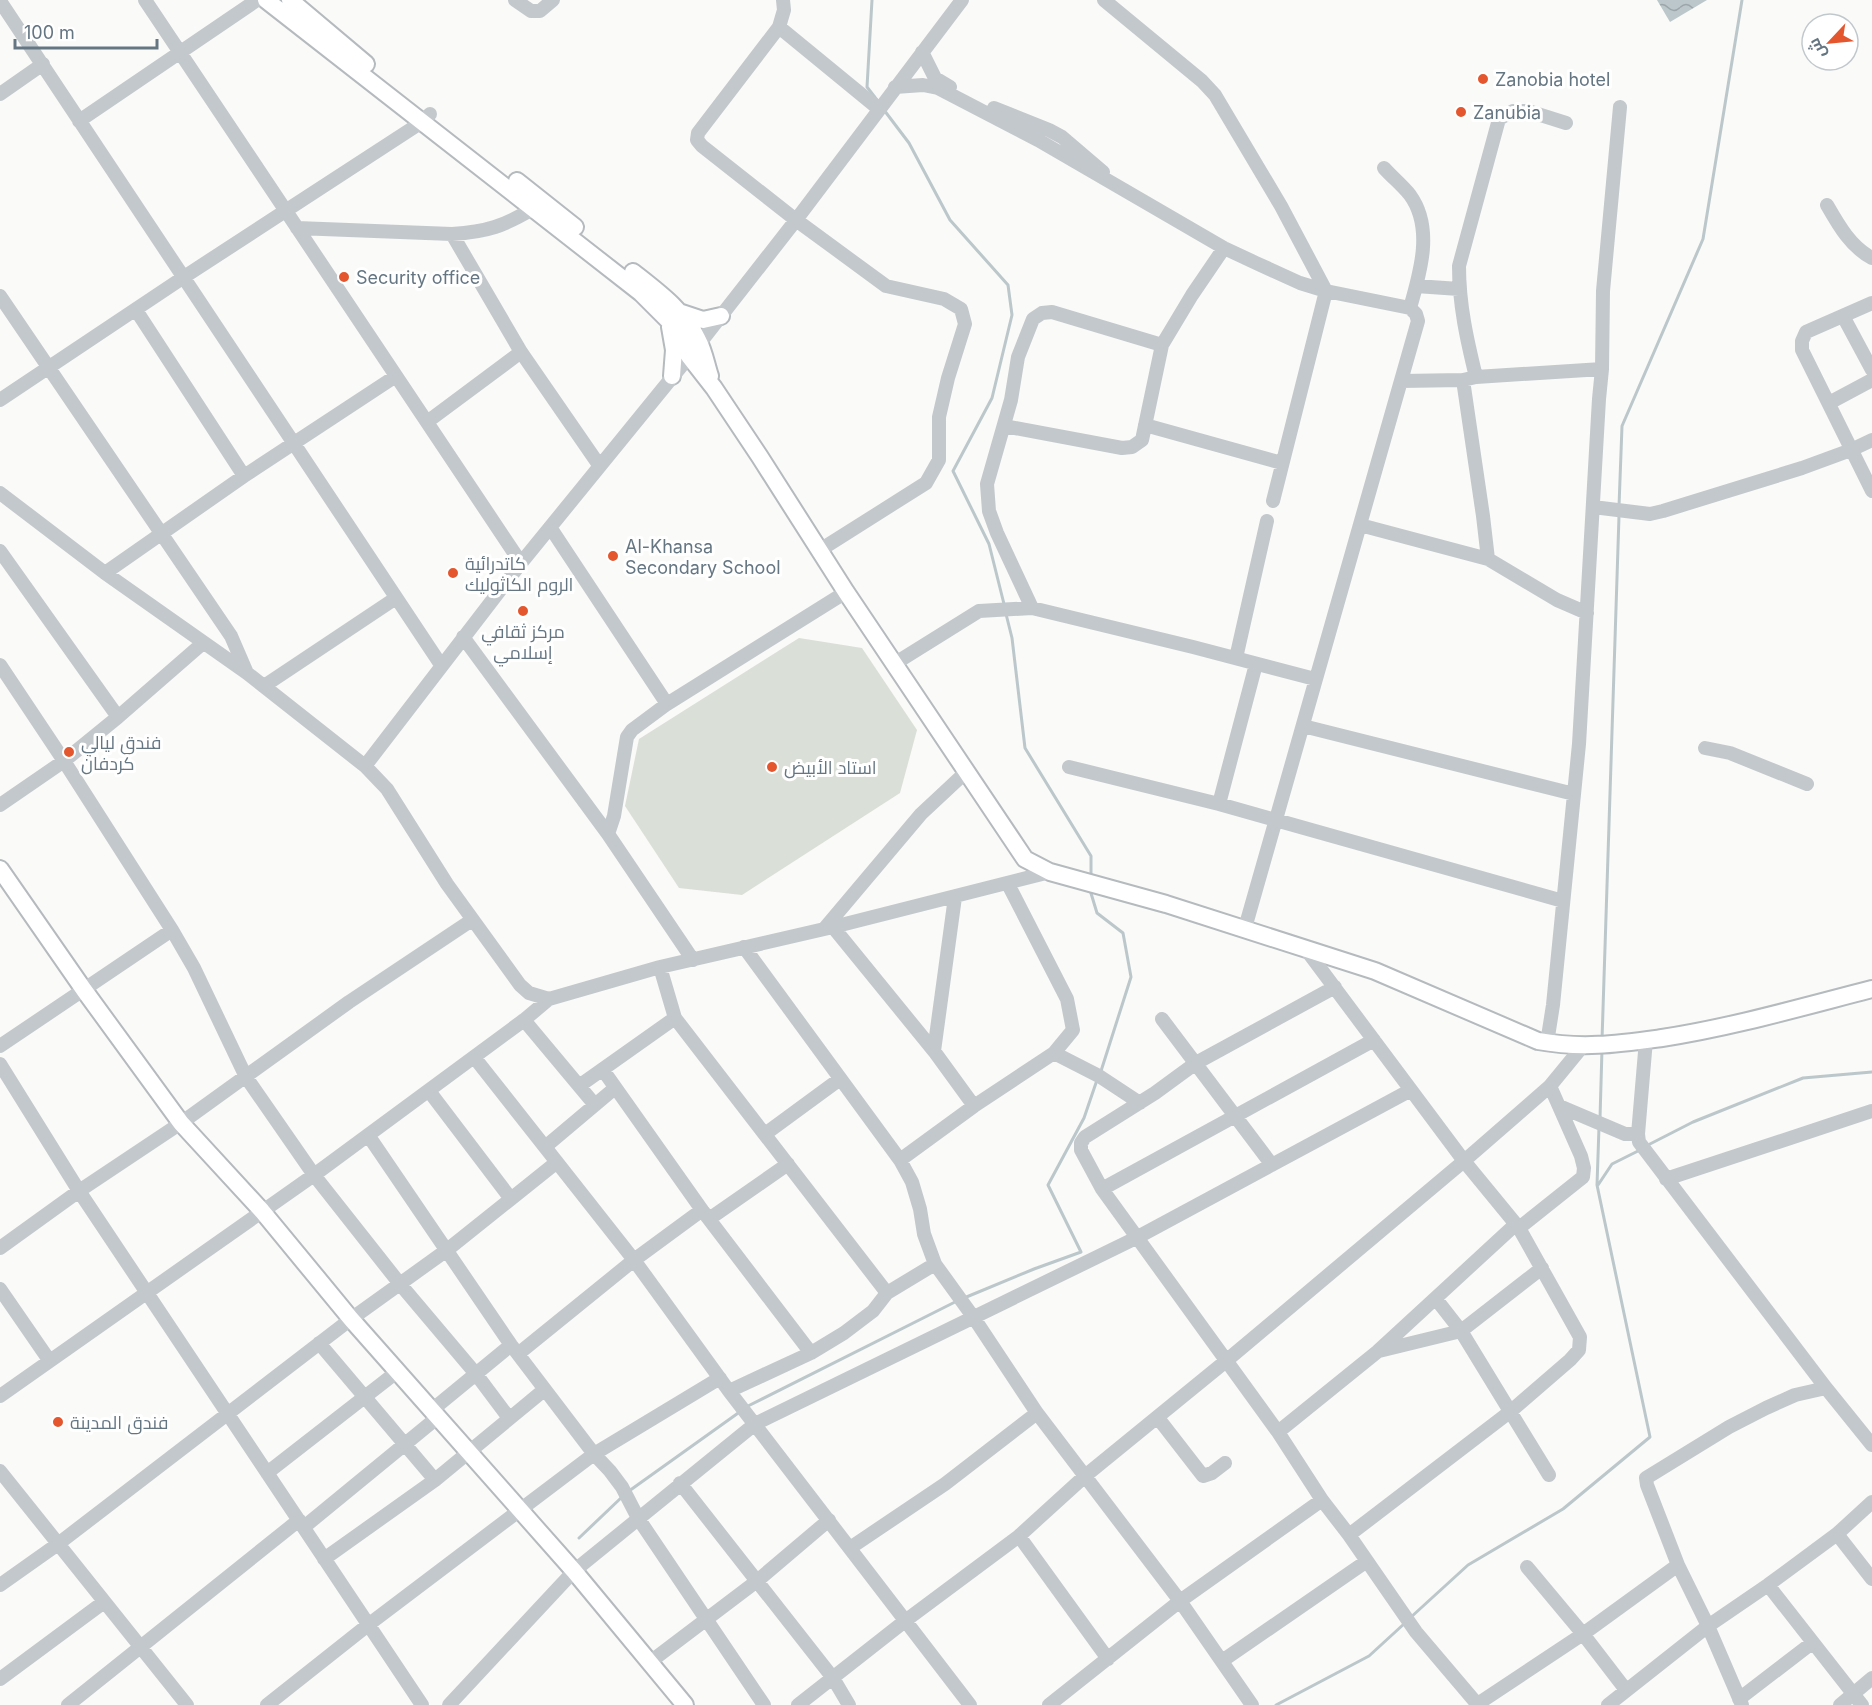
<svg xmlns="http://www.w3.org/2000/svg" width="1872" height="1705" font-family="Inter,Cairo,sans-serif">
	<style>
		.pitch { fill: #dadfd7 }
		.water { fill: url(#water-waves) }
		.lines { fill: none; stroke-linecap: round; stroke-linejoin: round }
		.stream { stroke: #bbc7cb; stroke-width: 3 }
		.major-casing { stroke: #b5babe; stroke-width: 20 }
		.minor { stroke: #c3c8cc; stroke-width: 14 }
		.major { stroke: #fff; stroke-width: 16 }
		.poi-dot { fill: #e4572e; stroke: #fff; stroke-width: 2 }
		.labels { text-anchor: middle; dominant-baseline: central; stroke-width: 6; stroke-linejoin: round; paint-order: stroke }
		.poi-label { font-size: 18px; fill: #657683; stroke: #fff; text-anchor: start }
	</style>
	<defs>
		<pattern id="water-waves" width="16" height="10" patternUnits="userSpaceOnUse" patternTransform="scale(1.5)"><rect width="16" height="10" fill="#bbc7cb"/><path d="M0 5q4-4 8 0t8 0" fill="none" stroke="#9ca6aa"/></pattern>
	</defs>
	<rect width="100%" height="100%" fill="#fafaf8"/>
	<path class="pitch" d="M799,638L862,648L917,730L900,793L742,895L679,888L625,806L639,739Z"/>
	<path class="water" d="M1657,0H1707L1670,22Z"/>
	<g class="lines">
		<path class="stream" d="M872,0L867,87L877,100
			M884,110L909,143L950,220L1008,285L1012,315L992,398L953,471L989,544L1004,604
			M1619,506L1622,426L1703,239L1742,0
			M1006,614L1012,638L1025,748L1091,856V878
			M1090,890L1097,913L1123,933L1131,977L1101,1071
			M1602,1040L1619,516
			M1600,1118L1602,1049
			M1648,1145L1693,1122L1803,1078L1872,1072
			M1598,1185L1612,1164L1640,1150
			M964,1298L1034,1269L1081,1252L1048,1185L1084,1118L1097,1080
			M746,1407L957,1301
			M629,1491L741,1411
			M579,1538L622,1497
			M1410,1618L1468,1565L1563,1509L1650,1437L1597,1185L1599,1127
			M1276,1705L1369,1656L1405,1623"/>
		<defs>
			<path id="major" d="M266,0L641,293L668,320L680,336L689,356L714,388L760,457L846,592L1025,859L1050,872L1166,904L1375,971L1538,1041C1583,1049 1617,1044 1662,1038C1733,1027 1802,1007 1872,989
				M290,0L366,64
				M517,181L575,227
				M633,272C657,291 685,311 698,340C704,351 706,364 710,376
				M679,312L703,320L721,316
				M670,327L674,350L672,376
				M0,869L84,990L181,1123L262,1211L351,1319L574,1571L685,1705"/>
		</defs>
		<use href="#major" class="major-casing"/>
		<path class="minor" d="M145,0L521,563
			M515,0L531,11H540L553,0
			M783,0L784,10L779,27L698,133L697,140L702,146L796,220L886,286L944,299L961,309L965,324L948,378L939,417V460L926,483L820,550
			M1104,0L1202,81L1215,95L1281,206L1326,291L1273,501
			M0,1L441,665
			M779,27L879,109
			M922,52L935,78L950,87
			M895,87L923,85L938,88L1038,140L1224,248L1256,263L1300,283L1326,291L1410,308L1416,314L1418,321L1245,928
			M0,94L43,64
			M994,108L1049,130L1062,137L1103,172
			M79,121L257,0
			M1384,168C1392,177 1403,186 1410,195C1434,228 1420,273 1410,308
			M1827,205C1839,226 1851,247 1872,258
			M297,228L452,234C487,232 504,226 534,208
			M452,234L521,352
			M1416,286L1459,289
			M0,296L231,636L247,673
			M1872,303L1806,332L1802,341V350L1872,491
			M136,310L244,476
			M1843,316L1872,370
			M1476,377C1467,340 1459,305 1459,266L1499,119L1513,111H1528L1566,123
			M1463,380L1483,516L1488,559
			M1401,381L1463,380L1476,377L1602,369
			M0,400L184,277L422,122L430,114
			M1829,403L1872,380
			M427,422L521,352L599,465
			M1145,425L1282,463
			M1004,426L1122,448L1132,447L1142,440L1162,345L1192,295L1224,248
			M0,493L105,573L247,673L365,766L387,789L447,884L520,985L529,993L549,999L660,967L833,927L1050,872
			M1593,507L1650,514L1663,511L1802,468L1851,450L1872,440
			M1360,525L1488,559L1557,600L1587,613
			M550,527L667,704L846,592
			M0,551L118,717
			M105,573L244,476L396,376
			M1032,608L997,533L989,511L987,484L1011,400L1018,357L1033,319L1042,313L1052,312L1162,345
			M463,637L608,834L693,960
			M1236,658L1267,521
			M894,664L979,611L1032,608L1193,647L1315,679
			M0,665L64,761L172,930L194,968L246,1077L314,1175L400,1284L476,1374L509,1418
			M264,686L396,598
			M1303,726L1574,794
			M1705,748L1730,753L1807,784
			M365,766L521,563L696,348L796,220L962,0
			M1069,767L1219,804L1563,901
			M1219,804L1256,664
			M0,805L64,761L118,717L203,643
			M608,834L614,816L627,737L632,730L667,704
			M833,927L934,1051L955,897
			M824,929L921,814L966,772
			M744,947L900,1160L912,1182L920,1209L924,1234L935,1264L974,1318L1037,1413L1180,1601L1252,1705
			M1305,948L1464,1161L1519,1228L1580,1337L1579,1350L1570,1360L1511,1411L1349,1535
			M660,967L675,1018L887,1293
			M1335,987L1196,1063L1155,1093L1085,1137L1081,1143V1150L1102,1189L1278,1432L1322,1500L1349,1535L1416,1632L1478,1705
			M1162,1019L1272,1165
			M524,1020L595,1105
			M1646,1040L1638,1134L1639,1142L1826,1388L1872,1445
			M1547,1043L1553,1005L1579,744L1599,399L1602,369L1603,291L1620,107
			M0,1046L172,930
			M934,1051L974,1106
			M1054,1053L1099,1076L1140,1103
			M474,1057L634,1260L729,1391L970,1705
			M0,1064L79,1191L422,1705
			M603,1070L702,1210L811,1353
			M579,1086L675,1018
			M429,1091L511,1199
			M1559,1106L1625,1134H1638
			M765,1134L840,1079
			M368,1135L511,1345L594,1454L610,1471L622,1487L638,1518L764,1705
			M545,1147L615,1088
			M900,1160L974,1106L1054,1053L1073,1030L1067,999L1008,884
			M1666,1179L1872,1111
			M1102,1189L1374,1040
			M709,1219L788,1164
			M1519,1228L1583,1177L1584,1168L1581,1156L1550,1086
			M0,1248L79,1191L181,1123L349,1002L472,920
			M0,1289L49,1360
			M1436,1299L1461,1331L1549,1475
			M319,1343L435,1480
			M1379,1351L1461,1331L1542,1268
			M518,1354L634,1260L702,1210
			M729,1391L811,1353L844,1333L873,1311L887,1293L935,1264
			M0,1396L314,1175L524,1020L549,999
			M432,1410L511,1345
			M1158,1418L1203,1476L1212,1473L1225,1463
			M1278,1432L1377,1352L1516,1224
			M0,1471L187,1705
			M267,1473L398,1371
			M680,1483L833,1678L849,1705
			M304,1527L438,1417
			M1837,1534L1872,1579
			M1019,1536L1108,1659
			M850,1548L945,1484L1037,1413
			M324,1559L435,1480L544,1390
			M1527,1567L1583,1634L1626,1690
			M0,1585L58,1544L351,1319L447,1250L557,1162
			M1768,1585L1862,1705
			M1222,1661L1367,1561
			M650,1662L757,1581L829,1520
			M0,1679L104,1602
			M1739,1699L1812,1643
			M68,1705L299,1520
			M267,1705L368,1625L594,1454L720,1378
			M449,1705L574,1571L755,1424L1136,1238L1411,1090
			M798,1705L905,1621L1019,1536L1085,1476L1226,1361L1464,1161L1550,1086L1582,1047
			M1049,1705L1180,1601L1322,1500
			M1476,1705L1583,1634L1678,1565
			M1608,1705L1708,1626L1768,1585L1837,1534L1872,1502
			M1742,1705L1708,1626L1678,1565L1647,1485L1646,1478L1729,1427L1766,1408L1795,1395L1826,1388
			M1840,1705L1872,1678"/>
		<use href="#major" class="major"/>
	</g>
	<g class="poi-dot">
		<circle cx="1483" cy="79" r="6"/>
		<circle cx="1461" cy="112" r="6"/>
		<circle cx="344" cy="277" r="6"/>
		<circle cx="613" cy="556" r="6"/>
		<circle cx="453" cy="573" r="6"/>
		<circle cx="523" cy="611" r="6"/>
		<circle cx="69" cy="752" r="6"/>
		<circle cx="772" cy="767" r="6"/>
		<circle cx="58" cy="1422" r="6"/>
	</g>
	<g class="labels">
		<g class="poi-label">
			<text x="1495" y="79">Zanobia hotel</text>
			<text x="1473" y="112">Zanubia</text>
			<text x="356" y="277">Security office</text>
			<text x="625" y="546">Al-Khansa<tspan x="625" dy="21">Secondary School</tspan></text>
			<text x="465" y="563">كاتدرائية<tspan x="465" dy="21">الروم الكاثوليك</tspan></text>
			<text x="523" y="631" text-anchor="middle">مركز ثقافي<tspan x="523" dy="21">إسلامي</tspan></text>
			<text x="81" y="742">فندق ليالي<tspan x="81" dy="21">كردفان</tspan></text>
			<text x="784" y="767">استاد الأبيض</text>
			<text x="70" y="1422">فندق المدينة</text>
		</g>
	</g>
	<g transform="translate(1830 42) rotate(244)"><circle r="28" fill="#ffffff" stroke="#c1c8cd" stroke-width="1.5"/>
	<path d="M0-4.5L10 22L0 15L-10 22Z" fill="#e4572e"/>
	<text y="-9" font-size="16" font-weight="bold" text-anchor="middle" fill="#657683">ش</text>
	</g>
	<path d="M15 39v9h142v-9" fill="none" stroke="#657683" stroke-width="3"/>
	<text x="24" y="39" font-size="18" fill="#657683" stroke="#ffffff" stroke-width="4.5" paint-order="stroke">100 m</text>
</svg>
